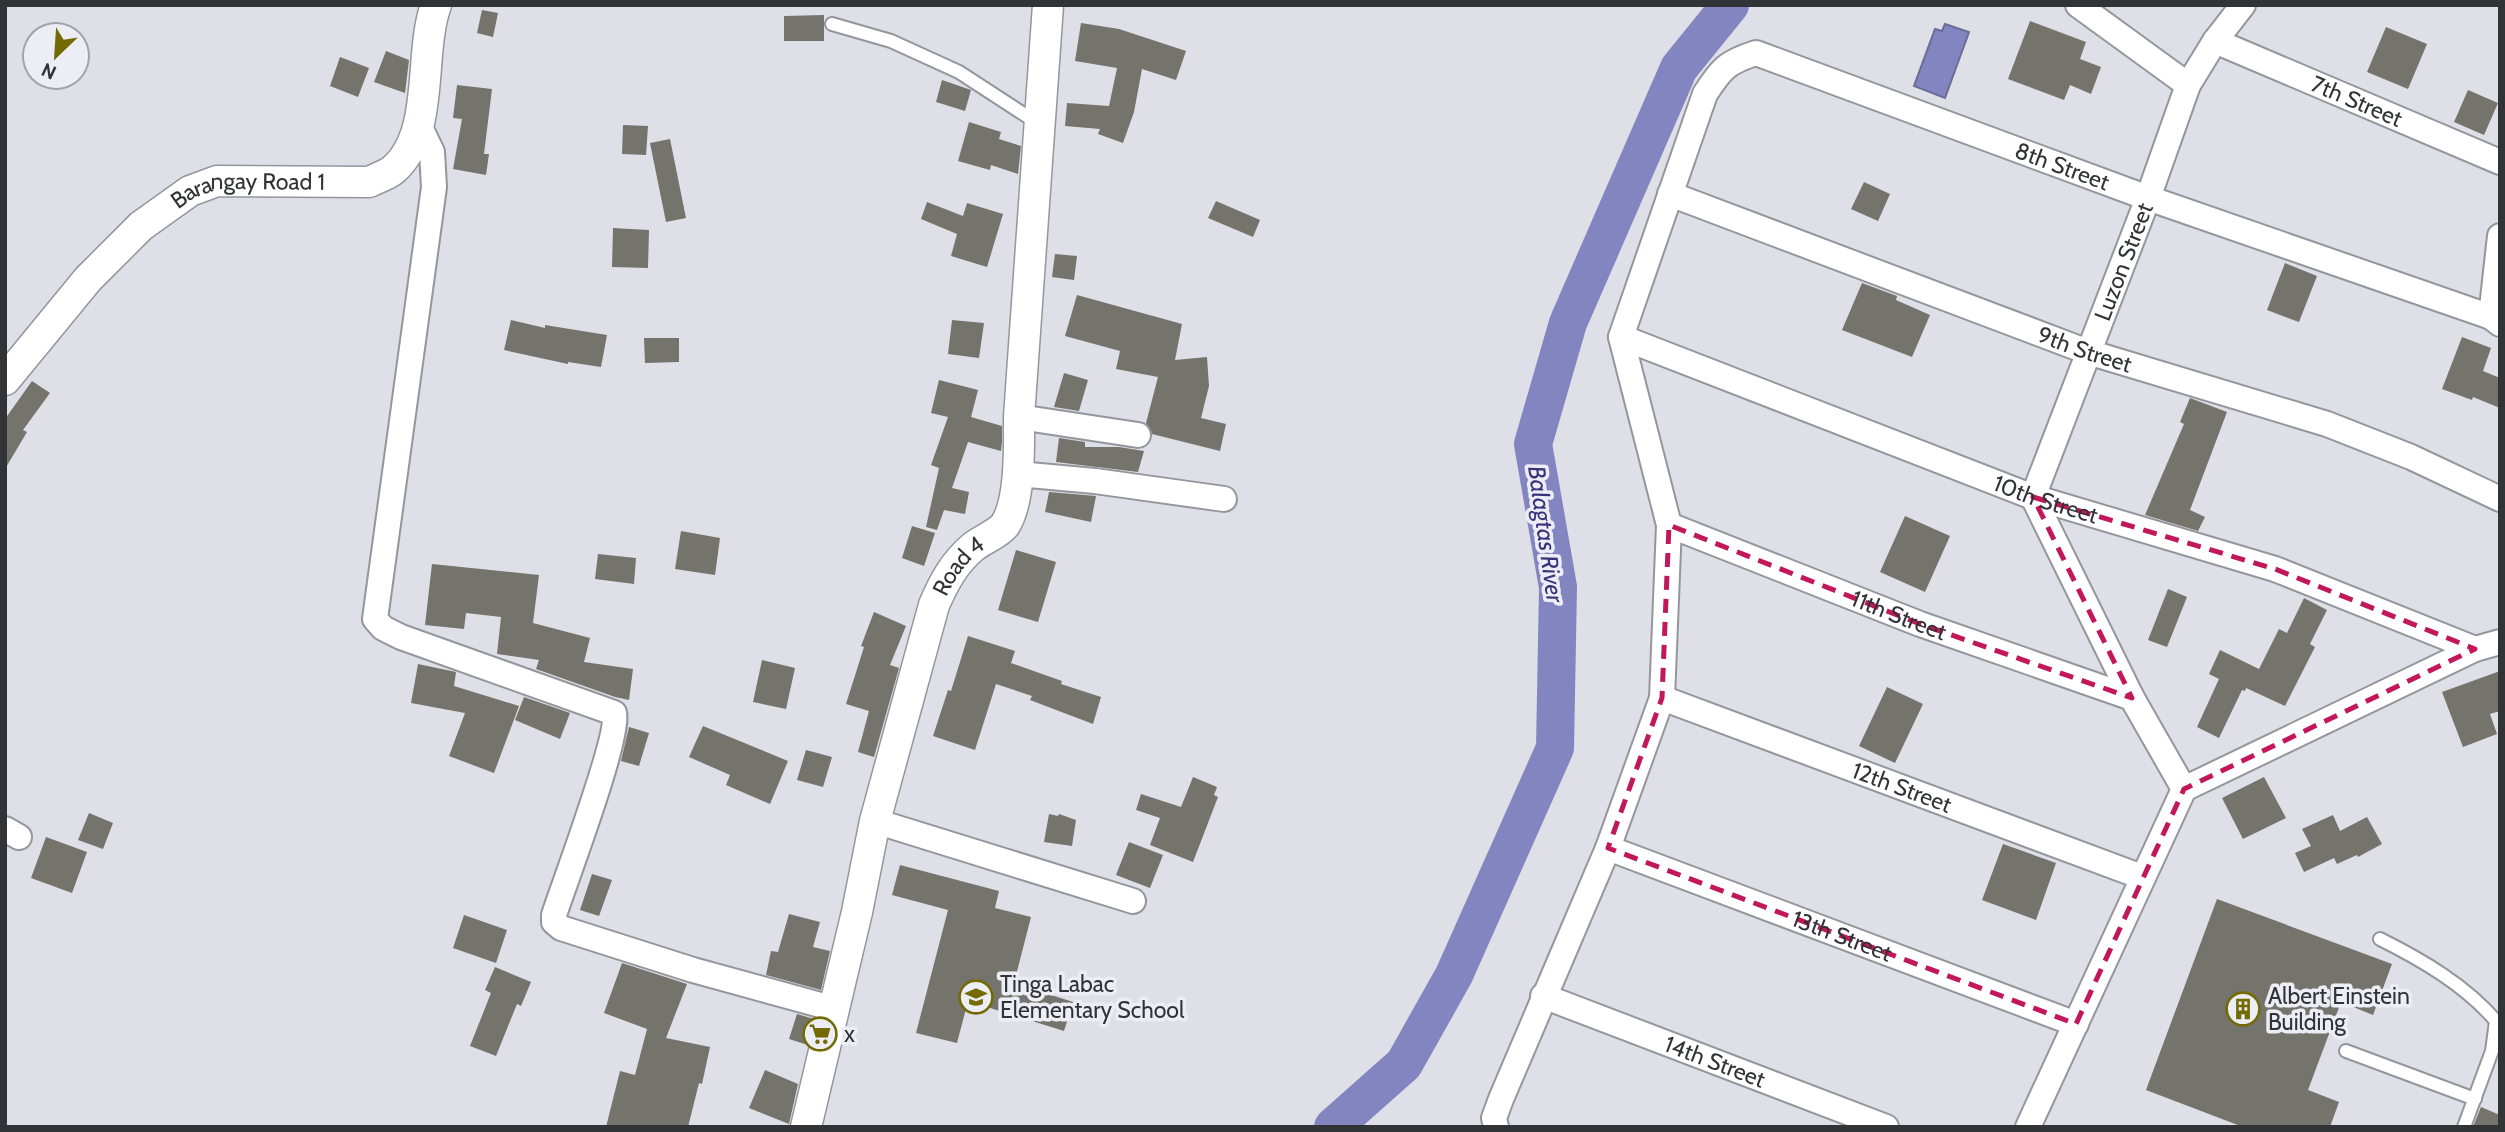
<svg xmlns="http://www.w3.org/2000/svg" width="2505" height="1132" font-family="Cabin,sans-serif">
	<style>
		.water { fill: #8385c0; stroke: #6b6c97; stroke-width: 2 }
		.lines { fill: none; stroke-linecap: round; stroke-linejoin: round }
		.river { stroke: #8385c0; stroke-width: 38 }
		.building { fill: #74736c }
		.service-casing { stroke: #95959d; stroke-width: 16 }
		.minor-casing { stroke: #95959d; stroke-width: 28 }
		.tertiary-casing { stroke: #95959d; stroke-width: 33 }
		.service { stroke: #fff; stroke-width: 12 }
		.minor { stroke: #fff; stroke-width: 24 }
		.tertiary { stroke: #fff; stroke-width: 30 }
		.marked { fill: none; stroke: #c2185b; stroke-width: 5; stroke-dasharray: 14 9; stroke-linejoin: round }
		.labels { text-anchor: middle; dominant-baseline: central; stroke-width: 7; stroke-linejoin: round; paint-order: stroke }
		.street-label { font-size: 23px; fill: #323336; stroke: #ecedf5 }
		.poi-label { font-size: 23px; fill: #323336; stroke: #ecedf5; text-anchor: start }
		.water-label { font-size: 24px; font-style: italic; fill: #38327a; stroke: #ecedf5 }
	</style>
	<rect width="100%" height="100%" fill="#dfdfe8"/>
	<path class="water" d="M1945,24L1969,32L1945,98L1914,86L1935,29L1942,31Z"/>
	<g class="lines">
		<path class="river" d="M1333,1127L1404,1064L1454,975L1555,748L1558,587L1533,444L1568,323L1679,68L1730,5"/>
	</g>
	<path class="building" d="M482,10L498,13L493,37L477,33Z
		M824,15V41H784V16Z
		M2030,21L2086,42L2080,59L2101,67L2091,94L2070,85L2064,100L2008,79Z
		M1081,23L1119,29L1186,51L1176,80L1142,69L1134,112L1123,143L1098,134L1100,129L1065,126L1067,103L1109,106L1117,68L1075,61Z
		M2386,27L2427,44L2408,89L2367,72Z
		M386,51L409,60L405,93L374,82Z
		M340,57L369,68L358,97L330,86Z
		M942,80L971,90L965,111L936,102Z
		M457,85L492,89L484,154H489L486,175L453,169L462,119L453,118Z
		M2468,90L2498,103L2484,135L2454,122Z
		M969,122L1001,132L999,139L1021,146L1018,174L991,165L990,170L958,161Z
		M623,125L648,126L646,155L622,154Z
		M670,139L686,218L666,222L650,143Z
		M1864,182L1890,194L1878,221L1851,209Z
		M1216,201L1260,220L1253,237L1208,218Z
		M927,202L963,216L967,203L1003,214L987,267L951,256L957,234L921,219Z
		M613,228L649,230L648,268L612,267Z
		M1055,254L1077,256L1074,280L1052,277Z
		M2285,263L2317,276L2299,322L2267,310Z
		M1862,283L1897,296L1896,300L1930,315L1912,357L1842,330Z
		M1077,295L1182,324L1175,360L1207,357L1209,386L1201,418L1226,424L1220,451L1152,434L1146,423L1158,377L1116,369L1120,351L1065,336Z
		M511,320L545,328V325L607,335L601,367L568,362V364L504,350Z
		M952,320L984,323L979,358L948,354Z
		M2462,337L2491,348L2483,371L2500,378V408L2473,397L2472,400L2442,389Z
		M644,338H679V362L645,363Z
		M1064,373L1088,380L1079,411L1054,407Z
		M939,380L978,390L971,417L1002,426V442L1001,451L968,442L952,488L969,492L965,514L944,510L937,530L926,527L939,468L931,465L948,417L931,413Z
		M32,381L50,393L23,430L27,432L5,469V419Z
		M2190,398L2227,412L2190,510L2205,517L2198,531L2145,515L2184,424L2180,422Z
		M1059,438L1085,442V447H1119L1144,451L1138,472L1056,462Z
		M1049,492L1096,496L1091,522L1045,512Z
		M1905,516L1950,536L1925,592L1880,572Z
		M912,526L935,533L924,566L902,558Z
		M681,531L720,538L715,575L675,569Z
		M1016,550L1056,562L1038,622L998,610Z
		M598,554L636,558L634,584L595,579Z
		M432,564L539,575L533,623L590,638L584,662L633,669L629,700L615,697L536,669L539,660L497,654L501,617L466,613L464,629L425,625Z
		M2168,589L2187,597L2167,647L2148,640Z
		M2304,598L2327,610L2310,644L2315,647L2285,706L2246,688L2245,691L2242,690L2219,738L2197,727L2219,679L2209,674L2220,650L2259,669L2279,629L2287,633Z
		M874,612L906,626L890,665L899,668L874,757L858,752L869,711L846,704L864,647L861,646Z
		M968,636L1015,651L1011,663L1062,681L1061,684L1101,697L1093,724L1030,700L1032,696L996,684L975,750L933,736L948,690L951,691Z
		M762,660L795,668L786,709L753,702Z
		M418,664L456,672L454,686L519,706L494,773L449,756L465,713L411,703Z
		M2500,671V711L2490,714L2497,734L2463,747L2442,692Z
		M1887,687L1923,704L1895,763L1859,746Z
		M524,697L570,713L560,739L515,720Z
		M703,726L788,761L770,804L726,785L730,775L689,757Z
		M629,727L649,733L639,766L621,761Z
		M806,750L832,757L823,787L797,780Z
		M1193,777L1217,787L1214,795L1218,797L1193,862L1150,845L1160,818L1136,810L1141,794L1181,807Z
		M2264,777L2286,818L2243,839L2222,798Z
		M89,813L113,823L103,849L78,840Z
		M1049,814L1058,816L1059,814L1076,820L1072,846L1044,842Z
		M2333,815L2340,831L2367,817L2382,844L2358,857L2357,855L2337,864L2334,858L2304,872L2295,853L2311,846L2302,829Z
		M46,837L87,852L72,893L31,878Z
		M1129,842L1163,855L1150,888L1116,875Z
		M2003,844L2056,863L2036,920L1982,900Z
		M900,865L999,891L995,908L1031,917L1014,983L1073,1002L1064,1031L968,1001L957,1043L916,1033L948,910L892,895Z
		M592,874L612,880L599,916L580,910Z
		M2217,899L2392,964L2373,1015L2341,1002L2308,1090L2339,1102L2330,1127H2243L2146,1090Z
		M789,914L820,922L813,947L830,951L821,990L766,975L771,951L778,952Z
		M464,915L507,930L496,963L453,948Z
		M622,963L687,984L666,1038L710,1047L702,1084L699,1083L688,1127H606L620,1071L635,1075L647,1029L604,1013Z
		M495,967L531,982L521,1006L517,1004L496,1056L470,1046L491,993L485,990Z
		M797,1014L814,1019L808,1045L789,1039Z
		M765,1070L798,1084L789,1124L749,1108Z
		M2481,1107L2500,1115V1127H2473Z"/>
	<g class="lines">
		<defs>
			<path id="service" d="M832,24L891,41L959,72L1039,124
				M2380,939C2422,960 2465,985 2496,1021L2492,1051L2464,1127
				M2346,1051L2475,1099"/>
			<g id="minor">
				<path d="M2078,5L2188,85"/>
				<path id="s1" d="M2215,41L2500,162"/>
				<path d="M419,125L432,152L434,187L375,619L383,628L401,637L614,713C621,734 564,884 554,915V922L561,928L693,970L835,1009"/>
				<path id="s2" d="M1670,194L2088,352L2327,424L2411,457L2500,499"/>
				<path d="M2500,236L2491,317L2500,324"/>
				<path id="s3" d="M1621,337L2033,497L2275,569L2475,649"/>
				<path d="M1019,417L1138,435"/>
				<path d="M1018,474L1095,481L1224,499"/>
				<path id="s4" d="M1669,525L1920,624L2132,698"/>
				<path id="s5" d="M1662,698L2142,877"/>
				<path id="s6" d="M2184,789L2132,698L2033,497L2148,198L2188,85L2215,41L2243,5"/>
				<path d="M875,821L1133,901"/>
				<path d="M5,829L19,837"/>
				<path id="s7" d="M1608,848L2076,1024"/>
				<path id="s8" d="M1543,996L1886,1127"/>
				<path id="s9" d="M1496,1127L1494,1118L1501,1099L1608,848L1662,698L1669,525L1621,337L1705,94C1721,69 1727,62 1756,53L2148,198L2491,317"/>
				<path d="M2028,1127L2184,789L2475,649L2500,642"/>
			</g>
			<g id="tertiary">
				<path id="s10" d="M5,380L88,279L141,226L190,191L217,181L369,182C377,178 387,175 393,170C436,133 418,55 436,5"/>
				<path id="s11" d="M806,1127L857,912L875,821L934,605C944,582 954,563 973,547C983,539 998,534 1005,525C1021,500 1019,446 1019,417L1048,5"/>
			</g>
		</defs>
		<use href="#service" class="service-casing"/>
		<use href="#minor" class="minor-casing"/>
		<use href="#tertiary" class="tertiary-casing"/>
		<use href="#service" class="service"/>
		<use href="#minor" class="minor"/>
		<use href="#tertiary" class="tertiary"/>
	</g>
	<path class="marked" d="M2033,497L2275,569L2475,649L2184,789L2076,1024L1608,848L1662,698L1669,525L1920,624L2132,698Z"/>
	<defs>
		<symbol id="school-ring" viewBox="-11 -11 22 22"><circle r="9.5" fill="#ecedf5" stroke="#746a03" stroke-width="1.5"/><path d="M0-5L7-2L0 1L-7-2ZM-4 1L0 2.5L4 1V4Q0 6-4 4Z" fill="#746a03"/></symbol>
		<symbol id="building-ring" viewBox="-11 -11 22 22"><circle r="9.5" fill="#ecedf5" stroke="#746a03" stroke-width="1.5"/><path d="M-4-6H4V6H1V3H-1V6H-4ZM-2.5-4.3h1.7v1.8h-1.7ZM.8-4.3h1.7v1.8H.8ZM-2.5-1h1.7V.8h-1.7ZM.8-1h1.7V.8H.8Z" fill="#746a03"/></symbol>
		<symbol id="supermarket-ring" viewBox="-11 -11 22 22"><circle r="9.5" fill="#ecedf5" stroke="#746a03" stroke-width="1.5"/><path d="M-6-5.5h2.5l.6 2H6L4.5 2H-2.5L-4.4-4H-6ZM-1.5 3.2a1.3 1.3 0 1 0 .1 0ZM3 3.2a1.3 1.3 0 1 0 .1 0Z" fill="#746a03"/></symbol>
	</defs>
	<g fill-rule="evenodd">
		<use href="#school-ring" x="957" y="978" width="38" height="38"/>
		<use href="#building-ring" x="2224" y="990" width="38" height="38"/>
		<use href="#supermarket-ring" x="801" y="1015" width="38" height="38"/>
	</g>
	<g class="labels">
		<g class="street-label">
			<text stroke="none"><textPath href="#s1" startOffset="154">7th Street</textPath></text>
			<text stroke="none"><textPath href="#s9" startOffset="1480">8th Street</textPath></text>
			<text stroke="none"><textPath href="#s10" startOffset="324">Barangay Road 1</textPath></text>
			<text stroke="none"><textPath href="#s6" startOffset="581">Luzon Street</textPath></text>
			<text stroke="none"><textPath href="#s2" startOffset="443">9th Street</textPath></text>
			<text stroke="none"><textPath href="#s3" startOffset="455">10th Street</textPath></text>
			<text stroke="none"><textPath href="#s11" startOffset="584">Road 4</textPath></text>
			<text stroke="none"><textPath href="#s4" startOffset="247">11th Street</textPath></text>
			<text stroke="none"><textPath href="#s5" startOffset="256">12th Street</textPath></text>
			<text stroke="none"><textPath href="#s7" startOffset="250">13th Street</textPath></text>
			<text stroke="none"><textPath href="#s8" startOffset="184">14th Street</textPath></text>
		</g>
		<g class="poi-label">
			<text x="1000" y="984">Tinga Labac<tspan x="1000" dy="26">Elementary School</tspan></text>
			<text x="2268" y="996">Albert Einstein<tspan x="2268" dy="26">Building</tspan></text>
			<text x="844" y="1034">x</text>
		</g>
		<g class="water-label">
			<text transform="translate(1546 534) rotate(82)">Balagtas River</text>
		</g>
	</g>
	<rect width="2505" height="1132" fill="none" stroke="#323336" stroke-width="14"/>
	<g transform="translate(56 56) rotate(205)"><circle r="33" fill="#ecedf5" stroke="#a2a3a9" stroke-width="2"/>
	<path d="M0-5L12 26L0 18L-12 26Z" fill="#746a03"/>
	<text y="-10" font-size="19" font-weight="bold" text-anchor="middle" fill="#323336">N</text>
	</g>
</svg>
